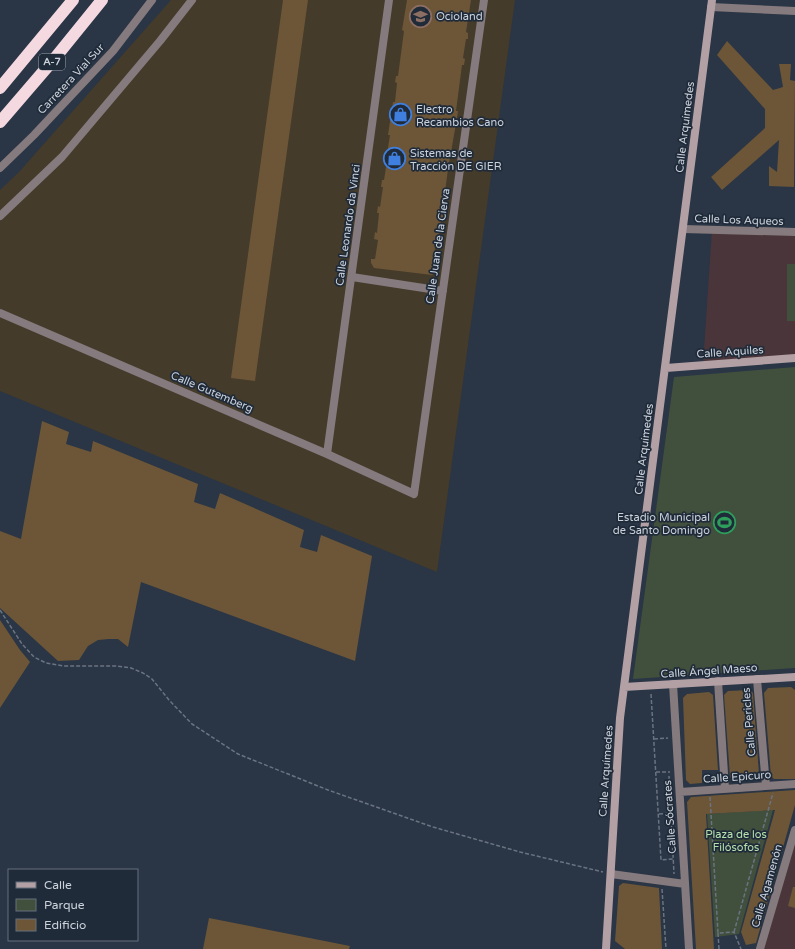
<svg xmlns="http://www.w3.org/2000/svg" width="795" height="949" font-family="'Varela Round',sans-serif">
	<style>
		.industrial { fill: #443b2a }
		.education { fill: #4a363a }
		.green { fill: #40503d }
		.building { fill: #6c5637 }
		.lines { fill: none; stroke-linecap: round; stroke-linejoin: round }
		.path { stroke: #6a7381; stroke-width: 1.5; stroke-dasharray: 4 2; stroke-linecap: butt }
		.street { stroke: #857a7d; stroke-width: 8 }
		.secondary { stroke: #b2a0a5; stroke-width: 8 }
		.highway { stroke: #f5d9e1; stroke-width: 12 }
		.labels { text-anchor: middle; dominant-baseline: central; stroke-width: 3.5; stroke-linejoin: round; paint-order: stroke }
		.shield { fill: #202b3a; stroke: #98a0ab; stroke-width: 1 }
		.shield-label { font-size: 10px; font-weight: bold; fill: #cbd2dc }
		.poi-label { font-size: 11px; fill: #cbd2dc; stroke: #202b3a; text-anchor: start }
		.street-label { font-size: 11px; fill: #cbd2dc; stroke: #202b3a }
		.park-label { font-size: 11px; fill: #b5e1ad; stroke: #202b3a }
	</style>
	<rect width="100%" height="100%" fill="#2a3545"/>
	<path class="industrial" d="M171,0H515L437,572L0,391V190L19,172Z"/>
	<path class="education" d="M712,230L795,232V358L703,365Z
		M795,830V949H760Z"/>
	<path class="green" d="M787,264H795V321H787Z
		M795,367V668L633,679L674,377Z
		M773,810L739,934L715,937L707,814Z"/>
	<path class="building" d="M283,0H308L255,381L231,378Z
		M407,0H471L466,32L468,33V39H466L463,58L465,59L464,65H462L456,111H458L457,118L448,169L442,215H444L443,222H441L438,241H440L439,248H435L432,267L437,268L435,272L432,275L374,268L371,263V259H375L378,240L374,239L375,232L377,233L379,213H377L378,206L380,207L383,187H381L382,180H384L387,161H385V154H387L390,135H388L392,108L393,102H395L397,83L395,82L396,76H398L404,31L402,30Z
		M727,41L773,90L783,87L779,64H791L790,80L795,81L794,187L769,186V166L777,172L779,140L722,190L711,177L765,128V109L717,55Z
		M42,421L69,432L66,444L91,452L93,441L198,484L194,502L215,509L220,493L304,530L300,547L317,552L321,535L372,556L355,661L141,582L128,647L118,639H109L98,640L88,646L79,660L58,661L0,608V531L21,539Z
		M0,620L20,650L30,662L0,708Z
		M791,687L795,690V779H774L771,776L764,693L768,688Z
		M750,690L753,693L759,774L755,779L733,780L730,777L724,695L728,691Z
		M709,692L713,695L718,770H702V783L690,784L686,780L683,698L687,694Z
		M795,790V805L756,943L746,945L741,932L775,810L706,814L714,949H696L687,802L691,797Z
		M623,883L659,888L662,949H625L615,941L619,886Z
		M793,887H795V908L788,906Z
		M209,918L350,946L349,949H203Z"/>
	<g class="lines">
		<path class="path" d="M0,610L22,644L34,657L46,663L64,666H117L131,668L143,673L152,679L169,700L192,724L238,754L328,790L433,827L520,852L603,872
			M651,694L661,860L673,859
			M654,739L668,738
			M656,772H670
			M669,776L674,874
			M710,797L718,933L734,932L741,949
			M659,814L671,813
			M662,889L666,949
			M734,932L773,793
			M718,933L719,949"/>
		<path class="street" d="M711,7L795,11
			M0,168L34,135L113,51L152,0
			M0,216L62,157L160,41L192,0
			M683,229L795,232
			M352,277L443,291
			M0,313L327,454L414,494L484,0
			M327,454L389,0
			M757,679L766,786
			M718,681L725,789
			M673,684L689,949
			M680,792L795,784
			M611,874L685,884
			M760,949L795,830"/>
		<path class="secondary" d="M666,368L795,358
			M624,687L795,677
			M606,949L620,718L712,0"/>
		<path class="highway" d="M0,88L73,0
			M0,122L55,58L102,0"/>
	</g>
	<defs>
		<symbol id="school-ring" viewBox="-11 -11 22 22"><circle r="9.5" fill="#202b3a" stroke="#8d6e63" stroke-width="1.5"/><path d="M0-5L7-2L0 1L-7-2ZM-4 1L0 2.5L4 1V4Q0 6-4 4Z" fill="#8d6e63"/></symbol>
		<symbol id="shop-ring" viewBox="-11 -11 22 22"><circle r="9.5" fill="#202b3a" stroke="#3f7fe0" stroke-width="1.5"/><path d="M-5-2.5h2.3a2.7 3.5 0 0 1 5.4 0H5L5.5 6h-11ZM-1.5-2.5h3a1.5 2.3 0 0 0-3 0Z" fill="#3f7fe0"/></symbol>
		<symbol id="stadium-ring" viewBox="-11 -11 22 22"><circle r="9.5" fill="#202b3a" stroke="#2e9e5b" stroke-width="1.5"/><path d="M0-5a6.5 5 0 1 0 0 10a6.5 5 0 1 0 0-10ZM-3.5-1.8h7v3.6h-7Z" fill="#2e9e5b"/></symbol>
	</defs>
	<g fill-rule="evenodd">
		<use href="#school-ring" x="408" y="4" width="25" height="25"/>
		<use href="#shop-ring" x="388" y="102" width="25" height="25"/>
		<use href="#shop-ring" x="382" y="146" width="25" height="25"/>
		<use href="#stadium-ring" x="712" y="510" width="25" height="25"/>
	</g>
	<g class="labels">
		<rect class="shield" x="39" y="54" width="26" height="16" rx="3"/>
		<g class="shield-label">
			<text x="52" y="62">A-7</text>
		</g>
		<g class="poi-label">
			<text x="436" y="16">Ocioland</text>
			<text x="416" y="109">Electro<tspan x="416" dy="13">Recambios Cano</tspan></text>
			<text x="410" y="153">Sistemas de<tspan x="410" dy="13">Tracción DE GIER</tspan></text>
			<text x="710" y="517" text-anchor="end">Estadio Municipal<tspan x="710" dy="13">de Santo Domingo</tspan></text>
		</g>
		<g class="street-label">
			<text transform="translate(71 79) rotate(-47)">Carretera Vial Sur</text>
			<text transform="translate(685 127) rotate(-83)">Calle Arquímedes</text>
			<text transform="translate(739 220) rotate(2)">Calle Los Aqueos</text>
			<text transform="translate(348 225) rotate(-82)">Calle Leonardo da Vinci</text>
			<text transform="translate(438 246) rotate(-82)">Calle Juan de la Cierva</text>
			<text transform="translate(730 352) rotate(-4)">Calle Aquiles</text>
			<text transform="translate(212 392) rotate(23)">Calle Gutemberg</text>
			<text transform="translate(644 449) rotate(-83)">Calle Arquímedes</text>
			<text transform="translate(709 671) rotate(-4)">Calle Ángel Maeso</text>
			<text transform="translate(749 722) rotate(-95)">Calle Pericles</text>
			<text transform="translate(606 771) rotate(-86)">Calle Arquímedes</text>
			<text transform="translate(737 777) rotate(-4)">Calle Epicuro</text>
			<text transform="translate(670 817) rotate(-94)">Calle Sócrates</text>
			<text transform="translate(767 886) rotate(-74)">Calle Agamenón</text>
		</g>
		<g class="park-label">
			<text x="736" y="834">Plaza de los<tspan x="736" dy="13">Filósofos</tspan></text>
		</g>
	</g>
	<rect x="8" y="869" width="130" height="72" fill="#202b3a" stroke="#646e7b"/>
	<rect x="16" y="882" width="20" height="6" fill="#b2a0a5" stroke="#646e7b"/>
	<text x="44" y="889" font-size="12" fill="#cbd2dc">Calle</text>
	<rect x="16" y="899" width="20" height="12" fill="#40503d" stroke="#646e7b"/>
	<text x="44" y="909" font-size="12" fill="#cbd2dc">Parque</text>
	<rect x="16" y="919" width="20" height="12" fill="#6c5637" stroke="#646e7b"/>
	<text x="44" y="929" font-size="12" fill="#cbd2dc">Edificio</text>
</svg>
